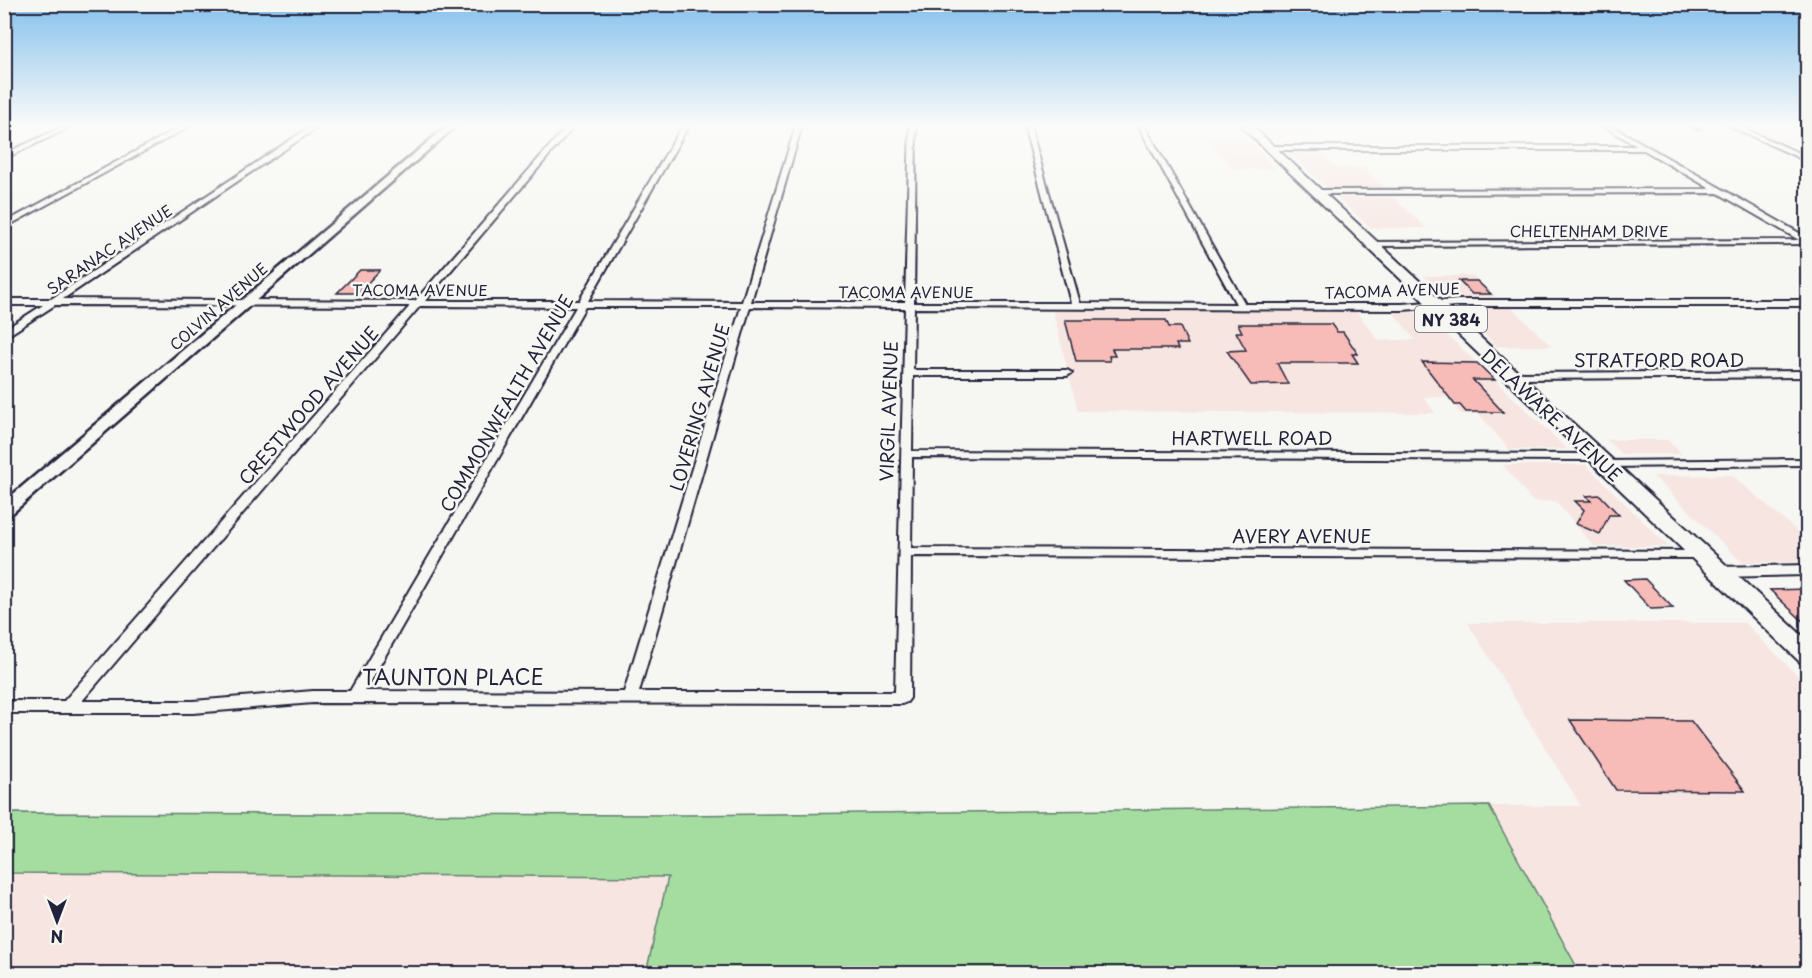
<svg xmlns="http://www.w3.org/2000/svg" width="1812" height="978" font-family="'Playpen Sans',sans-serif">
	<style>
		.built { fill: #f7e5e1 }
		.green { fill: #a5dda1; stroke: #64806e; stroke-width: 1.5 }
		.building { fill: #f8bcb8; stroke: #22223b; stroke-width: 1.5 }
		.lines { fill: none; stroke-linecap: round; stroke-linejoin: round }
		.street-casing { stroke: #22223b; stroke-width: 4 }
		.secondary-casing { stroke: #22223b; stroke-width: 5 }
		.primary-casing { stroke: #22223b; stroke-width: 4 }
		.street { fill: #f6f6f2; fill-rule: evenodd }
		.secondary { fill: #f6f6f2; fill-rule: evenodd }
		.primary { fill: #f6f6f2; fill-rule: evenodd }
		.labels { text-anchor: middle; dominant-baseline: central; stroke-width: 5; stroke-linejoin: round; paint-order: stroke }
		.far-street-label { font-size: 15px; fill: #22223b; stroke: #f6f6f2 }
		.shield { fill: #f6f6f2; stroke: #626272; stroke-width: 1.5 }
		.shield-label { font-size: 16px; font-weight: bold; fill: #22223b }
		.street-label { font-size: 18px; fill: #22223b; stroke: #f6f6f2 }
		.near-street-label { font-size: 21px; fill: #22223b; stroke: #f6f6f2 }
	</style>
	<rect width="100%" height="100%" fill="#f6f6f2"/>
	<filter id="ink" filterUnits="userSpaceOnUse"><feTurbulence type="fractalNoise" baseFrequency=".0167" numOctaves="2"/><feDisplacementMap in="SourceGraphic" scale="12" xChannelSelector="R" yChannelSelector="G"/><feConvolveMatrix kernelMatrix="1 2 1 2 8 2 1 2 1" color-interpolation-filters="sRGB"/></filter>
	<g filter="url(#ink)">
		<path class="built" d="M1258,125H1305L1313,133L1330,135H1268Z
			M1738,125H1807V145H1781Z
			M1209,139H1247L1276,169H1233Z
			M1287,151H1321L1337,168H1364L1385,188H1327Z
			M1337,197L1394,198L1426,228H1371Z
			M1424,276H1473L1495,297H1450Z
			M1466,307H1511L1551,346H1496L1462,310Z
			M1053,311L1357,312L1378,340H1415L1393,312L1424,313L1567,449H1509L1479,414H1461L1448,397H1423L1435,413L1078,411Z
			M1607,440H1667L1682,454H1622Z
			M1503,465H1586L1668,546H1594L1555,501H1532Z
			M1732,475L1807,540V562H1742L1653,476Z
			M1468,623H1745L1807,685V973H1580L1489,806H1581Z
			M5,873L669,877L646,973L5,974Z"/>
		<path class="green" d="M1489,806L1580,973H646L668,877L4,873L5,813L685,815Z"/>
		<path class="building" d="M360,270H380L358,293H337Z
			M1459,281H1477L1491,294H1472Z
			M1065,320H1166L1169,327H1180L1188,344H1176L1178,349H1112L1115,356H1109L1110,361H1076Z
			M1238,324H1331L1337,332H1343L1358,354H1352L1358,363H1277L1288,384L1251,385L1227,351L1246,350L1236,332H1242Z
			M1422,362L1477,363L1495,380H1473L1503,412H1466L1460,405H1455Z
			M1600,495L1619,515H1609L1600,534L1576,524L1584,510L1575,501H1591L1586,496Z
			M1645,579L1673,608L1651,609L1624,580Z
			M1808,589V626L1770,590Z
			M1570,720L1691,721L1745,791L1616,790Z"/>
		<g class="lines">
			<defs>
				<path id="street" d="M67,125H75L4,159V154Z
					M184,125H192L4,228V223Z
					M313,125H321L63,299L415,301L568,125H575L425,301H579L683,125H689L588,301L742,302L796,125H802L751,302H905L910,125H916L914,303H1071L1024,125H1030L1080,303L1236,304L1138,125H1144L1245,304H1402L1457,300H1808V306H1457L1402,310L914,308L913,370H1067L1072,373L1067,376H913L912,451L1597,454L1603,457L1597,460L912,457L911,548L1705,551L1707,554L1705,557L1700,558L911,556L910,698L907,702L902,704L313,703L193,713H4V701H64L410,306L55,305L4,338V330L43,305H4V299H51ZM420,306L576,307L350,691H313L193,701H82ZM585,307H741L624,692L365,691ZM750,307L905,308L895,692H639Z
					M1602,125H1610L1808,238V244L1371,246L1367,244L1368,242L1799,240L1718,193L1316,194L1312,192L1316,190L1711,189L1644,150H1269L1266,148L1269,146H1637Z
					M1690,125H1698L1700,127L1697,129Z
					M1727,125H1736L1808,157V162Z
					M1808,371V377L1511,379L1506,376L1511,373Z
					M1808,459V465L1604,467L1598,464L1604,461Z
					M1808,565V575L1718,577L1713,575L1711,572L1713,569L1718,567Z"/>
				<path id="secondary" d="M448,125H457L10,515L4,516V502Z"/>
				<path id="primary" d="M1240,125H1251L1808,641V665L1800,662Z"/>
			</defs>
			<use href="#street" class="street-casing"/>
			<use href="#secondary" class="secondary-casing"/>
			<use href="#primary" class="primary-casing"/>
			<use href="#street" class="street"/>
			<use href="#secondary" class="secondary"/>
			<use href="#primary" class="primary"/>
		</g>
	</g>
	<linearGradient id="sky" x2="0" y2="1"><stop stop-color="#85c1ed"/><stop offset="0.48" stop-color="#fbfbf9"/><stop offset="1" stop-color="#fbfbf9" stop-opacity="0"/></linearGradient>
	<rect width="1812" height="262" fill="url(#sky)"/>
	<g class="labels">
		<g class="far-street-label">
			<text x="1589" y="230">CHELTENHAM DRIVE</text>
			<text transform="translate(109 249) rotate(-34)">SARANAC AVENUE</text>
			<text x="420" y="289">TACOMA AVENUE</text>
			<text transform="translate(1392 290) rotate(-2)">TACOMA AVENUE</text>
			<text x="906" y="291">TACOMA AVENUE</text>
			<text transform="translate(218 306) rotate(-41)">COLVIN AVENUE</text>
		</g>
		<rect class="shield" x="1415" y="306" width="72" height="26" rx="4.5"/>
		<g class="shield-label">
			<text x="1451" y="319">NY 384</text>
		</g>
		<g class="street-label">
			<text x="1659" y="359">STRATFORD ROAD</text>
			<text transform="translate(506 403) rotate(-60)">COMMONWEALTH AVENUE</text>
			<text transform="translate(308 405) rotate(-49)">CRESTWOOD AVENUE</text>
			<text transform="translate(699 407) rotate(-74)">LOVERING AVENUE</text>
			<text transform="translate(888 411) rotate(-88)">VIRGIL AVENUE</text>
			<text transform="translate(1552 415) rotate(43)">DELAWARE AVENUE</text>
			<text x="1252" y="437">HARTWELL ROAD</text>
			<text x="1302" y="535">AVERY AVENUE</text>
		</g>
		<g class="near-street-label">
			<text x="453" y="676">TAUNTON PLACE</text>
		</g>
	</g>
	<rect width="1812" height="978" fill="none" stroke="#f6f6f2" stroke-width="24"/>
	<rect x="12" y="12" width="1788" height="954" fill="none" stroke="#22223b" stroke-width="2" filter="url(#ink)"/>
	<g transform="translate(57 921) rotate(180)" stroke="#f6f6f2" stroke-width="4.5" paint-order="stroke">
	<path d="M0-4.5L10 22L0 15L-10 22Z" fill="#22223b"/>
	<text y="-9" font-size="16" font-weight="bold" text-anchor="middle" fill="#22223b">N</text>
	</g>
</svg>
